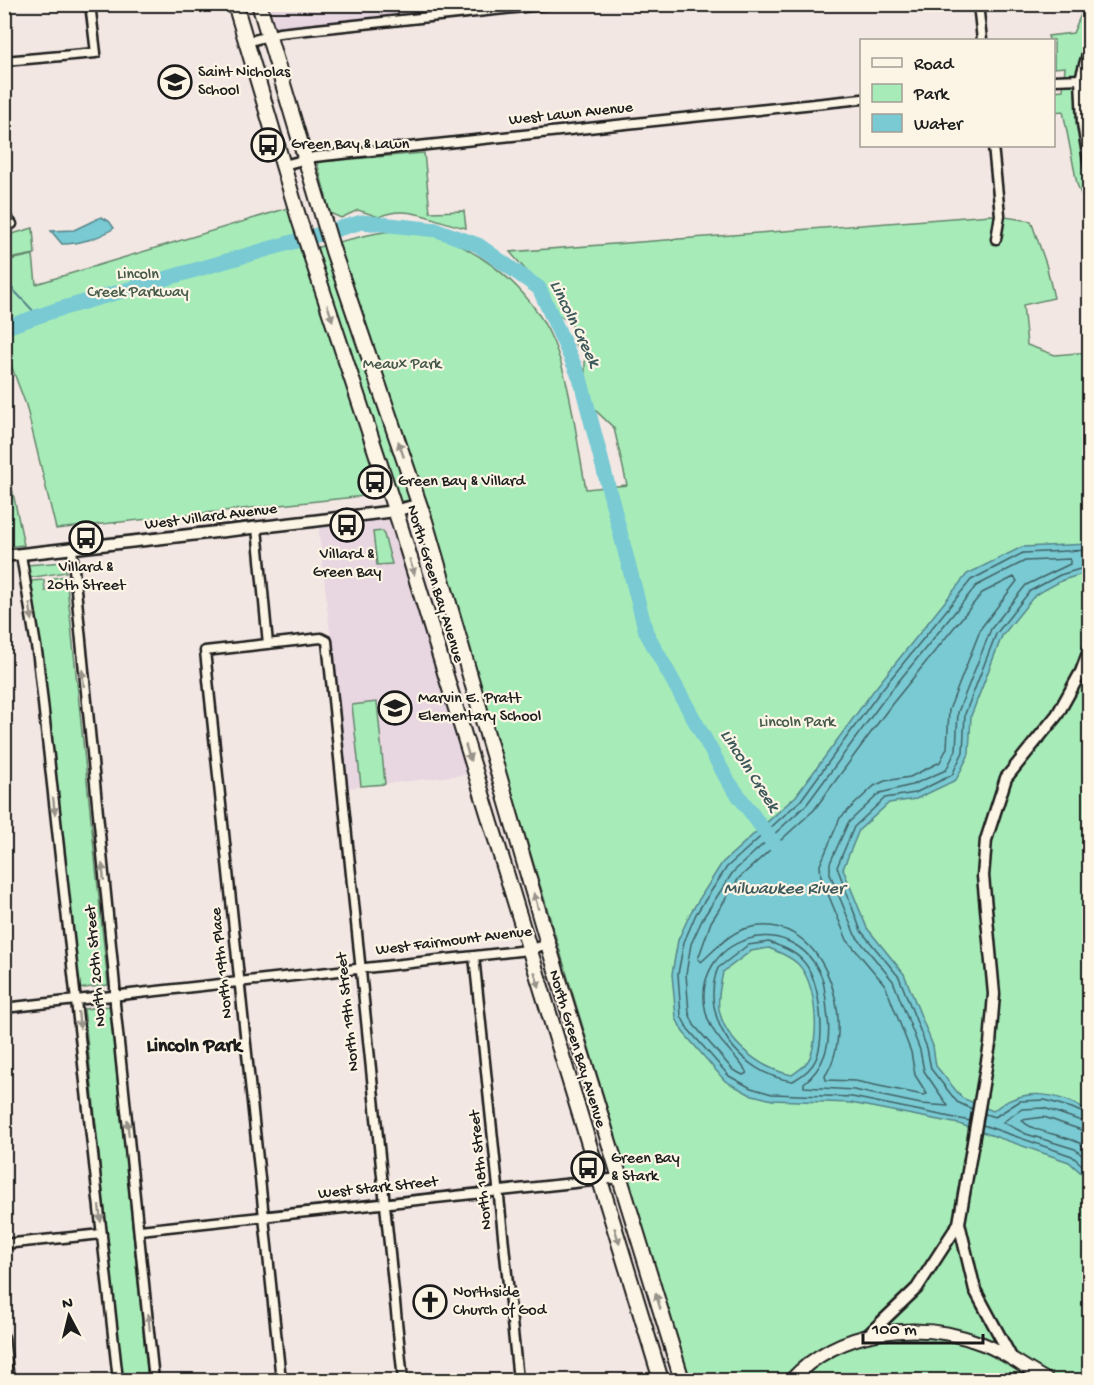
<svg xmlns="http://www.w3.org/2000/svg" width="1094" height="1385" font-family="'Gochi Hand',sans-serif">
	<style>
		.built { fill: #e8d6e1 }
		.green { fill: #a7ecb8; stroke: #62846a; stroke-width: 1.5 }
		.water { fill: #79cad3; stroke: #54848a; stroke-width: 1.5; fill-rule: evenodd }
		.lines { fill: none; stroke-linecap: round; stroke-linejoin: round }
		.shore { stroke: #416265; stroke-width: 1.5 }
		.stream { stroke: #54848a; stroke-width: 2 }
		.river { stroke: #79cad3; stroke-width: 15 }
		.minor-casing { stroke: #1c1c1c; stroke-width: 13 }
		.tertiary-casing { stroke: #1c1c1c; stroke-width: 15 }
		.secondary-casing { stroke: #1c1c1c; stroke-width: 16 }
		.primary-casing { stroke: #1c1c1c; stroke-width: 18 }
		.minor { stroke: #fcf5e5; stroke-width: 8 }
		.tertiary { stroke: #fcf5e5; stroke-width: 10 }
		.secondary { stroke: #fcf5e5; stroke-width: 12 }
		.primary { stroke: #fcf5e5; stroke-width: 14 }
		.oneway { fill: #97938b }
		.labels { text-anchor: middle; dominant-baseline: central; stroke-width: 4.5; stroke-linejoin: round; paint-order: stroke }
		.poi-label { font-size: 16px; fill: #1c1c1c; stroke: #fcf5e5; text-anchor: start }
		.street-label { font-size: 16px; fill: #1c1c1c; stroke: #fcf5e5 }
		.park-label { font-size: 16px; fill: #465a4b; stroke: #fcf5e5 }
		.water-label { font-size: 18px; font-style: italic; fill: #3d595c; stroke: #fcf5e5 }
		.quarter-label { font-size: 20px; font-weight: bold; fill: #1c1c1c; stroke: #fcf5e5 }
	</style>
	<rect width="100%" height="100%" fill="#f3e7e3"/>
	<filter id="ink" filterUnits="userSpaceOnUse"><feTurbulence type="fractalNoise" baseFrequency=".0167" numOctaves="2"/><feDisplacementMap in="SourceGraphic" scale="12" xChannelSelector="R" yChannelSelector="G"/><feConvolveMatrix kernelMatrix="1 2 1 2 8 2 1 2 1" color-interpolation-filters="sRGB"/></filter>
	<g filter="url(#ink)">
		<path class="built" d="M258,5H552L268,35Z
			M384,520L394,523L471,774L347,788L319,532L320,528Z"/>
		<path class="green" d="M1085,5H1089V214L1077,184L1063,111L1054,112V91L1063,90L1065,67L1054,68V40H1049L1048,36L1073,33Z
			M424,153L430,212L464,211L466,228C435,222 408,203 379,217L358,210L341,218L330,213L317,162Z
			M288,208L301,251C338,244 375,229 413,230C437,231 460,245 480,257C570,315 567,393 586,489L627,485L614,428L594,409L585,372V355L574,343L572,324L556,313L543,290L510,252L991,215L1031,221L1046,264L1054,298L1023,305L1027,345L1055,355L1089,352V1380H689L426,506L374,495L56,529L26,405L5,349V261L33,255L36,284Z
			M33,228L35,254L14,258L8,255L5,236Z
			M4,455H5L24,545L5,547Z
			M383,531L392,564L377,565L373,532Z
			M64,562L66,572L29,578L27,565Z
			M66,576L108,985L77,989L48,709L30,581L44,580L45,591L55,589L53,578Z
			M377,702L385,784L361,786L352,705Z
			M110,1006L148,1380H122L84,1009Z"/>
		<path class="water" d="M101,217L109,221L114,228C100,238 79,244 62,244L51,231L74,230Z
			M1089,544V572L1063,580L1035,595L1002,636L971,716L969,754L956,780L916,799L889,803L859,830L843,869L867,928L904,974L933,1046L936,1066L962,1098L993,1111C1022,1086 1059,1092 1089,1112V1180L1069,1162L959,1124L851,1103L772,1100L749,1094L725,1081L683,1032L676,1018L672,974L678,940L691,912L722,863L796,796L874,690L967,574L1022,547ZM769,948C778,952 790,956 798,964C816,983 819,1030 811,1055C808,1064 799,1070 792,1075C761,1069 725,1042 719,1009C717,997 721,984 723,972L751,951Z"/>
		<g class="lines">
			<path class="shore" d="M1070,559V564L1026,585L991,629L958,712L956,750L946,770L912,785L880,793L848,823L830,863V874L855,935L893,981L920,1050L924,1071L948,1106L921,1104L854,1090L804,1087V1083C824,1068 831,1044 828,1019C826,1006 826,990 822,978C793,904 688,938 706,1013C713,1040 736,1053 747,1073L743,1075L733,1070L694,1025L689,1013L686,974L691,944L703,918L733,872L807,804L885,698L976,586L1025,561Z
				M1014,577L1017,581L981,628L949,710L947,748L940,762L910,777L885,781L874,786L840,818L820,865L821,877L847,940L885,985L911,1052L915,1075L927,1094L923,1095L855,1081L826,1080L825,1076C860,1023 823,905 744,929C727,935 714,951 701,962L698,959L711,922L739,878L814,810L892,704L982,593Z
				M769,942C780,946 794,951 802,960C820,978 826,1035 816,1059C812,1069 802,1076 793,1081C741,1075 698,1018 718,968L748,945Z
				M972,1109L957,1102L931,1069L927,1048L899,977L861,931L837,867L854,827L885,798L915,793L952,775L963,752L965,714L996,634L1030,591L1060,575L1090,566
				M985,1114L995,1117L1020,1101L1045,1100L1072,1108L1090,1116
				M970,1121L852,1097L772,1094L751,1088L729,1076L688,1029L681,1016L678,974L684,942L696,914L727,867L801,800L879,693L971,580L1023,553L1090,550
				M1090,1124L1044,1108L1022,1109L1003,1122L1026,1134L1075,1149L1090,1162
				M983,1125L1072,1156L1090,1172
				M1090,1133L1044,1117L1022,1120C1032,1134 1073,1134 1090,1150"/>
			<path class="stream" d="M4,280L38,316"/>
			<path class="river" d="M4,328L53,311L362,222L437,230L478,245L539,288L580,378L646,632L728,781L774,844"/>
			<defs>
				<path id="minor" d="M978,4L982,40
					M247,42L279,33L552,4
					M4,61L96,53L90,4
					M1054,80L1081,79
					M993,146L1000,215L996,239
					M284,165L314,157L862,99
					M4,215L12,224
					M257,528L268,644
					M72,549L115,986V1004L154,1380
					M21,555L38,658L118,1380
					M474,956L518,1380
					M4,1008L528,950L548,944
					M140,1230L620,1178
					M4,1244L102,1234
					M4,1337L9,1380
					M281,1380L205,651L321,638L327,641L403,1380"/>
				<path id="tertiary" d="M1090,47L1081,79L1083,123L1090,167
					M4,556L313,521L395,511L420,504
					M959,1223L975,1290L1011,1357
					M867,1336L917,1288L959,1223L990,1044L994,994L983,876L986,840L1006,778L1057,715L1081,672L1090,648"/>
				<path id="secondary" d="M791,1380C839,1328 920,1319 983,1344C1007,1353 1026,1369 1047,1380"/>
				<path id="primary" d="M235,4L299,219L399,522L661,1380
					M259,4L333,251L425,521L548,944L682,1380"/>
			</defs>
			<use href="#minor" class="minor-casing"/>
			<use href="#tertiary" class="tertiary-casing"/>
			<use href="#secondary" class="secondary-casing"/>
			<use href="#primary" class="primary-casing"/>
			<use href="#minor" class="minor"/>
			<use href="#tertiary" class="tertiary"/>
			<use href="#secondary" class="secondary"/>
			<use href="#primary" class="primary"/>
		</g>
		<defs><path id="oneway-solid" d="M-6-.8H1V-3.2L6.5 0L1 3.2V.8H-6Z" transform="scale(1.5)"/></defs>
		<g class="oneway">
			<use href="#oneway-solid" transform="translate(330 313) rotate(72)"/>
			<use href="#oneway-solid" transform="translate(401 449) rotate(-109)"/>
			<use href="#oneway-solid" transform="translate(412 567) rotate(73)"/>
			<use href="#oneway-solid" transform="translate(31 612) rotate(81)"/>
			<use href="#oneway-solid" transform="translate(83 678) rotate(-96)"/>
			<use href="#oneway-solid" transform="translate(468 753) rotate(73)"/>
			<use href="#oneway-solid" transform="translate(54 806) rotate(84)"/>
			<use href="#oneway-solid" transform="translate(103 872) rotate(-96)"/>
			<use href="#oneway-solid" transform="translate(536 901) rotate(-106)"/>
			<use href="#oneway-solid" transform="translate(537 980) rotate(73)"/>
			<use href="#oneway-solid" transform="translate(79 1020) rotate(84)"/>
			<use href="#oneway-solid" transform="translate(128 1128) rotate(-96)"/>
			<use href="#oneway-solid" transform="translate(100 1214) rotate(84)"/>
			<use href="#oneway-solid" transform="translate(617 1236) rotate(73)"/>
			<use href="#oneway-solid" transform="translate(658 1301) rotate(-107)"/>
			<use href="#oneway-solid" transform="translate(149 1322) rotate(-95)"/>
		</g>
	</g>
	<defs>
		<symbol id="school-ring" viewBox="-11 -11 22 22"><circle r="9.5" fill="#fcf5e5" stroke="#1c1c1c" stroke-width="1.5"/><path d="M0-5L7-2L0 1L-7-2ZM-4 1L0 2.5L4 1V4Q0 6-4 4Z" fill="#1c1c1c"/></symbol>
		<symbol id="bus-ring" viewBox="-11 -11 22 22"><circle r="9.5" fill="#fcf5e5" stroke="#1c1c1c" stroke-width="1.5"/><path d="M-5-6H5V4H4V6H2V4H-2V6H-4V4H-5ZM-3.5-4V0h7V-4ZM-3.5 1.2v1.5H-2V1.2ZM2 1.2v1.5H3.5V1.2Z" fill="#1c1c1c"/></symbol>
		<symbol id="church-ring" viewBox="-11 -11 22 22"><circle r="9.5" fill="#fcf5e5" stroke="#1c1c1c" stroke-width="1.5"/><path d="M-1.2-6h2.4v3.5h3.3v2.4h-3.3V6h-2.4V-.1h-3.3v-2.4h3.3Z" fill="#1c1c1c"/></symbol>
	</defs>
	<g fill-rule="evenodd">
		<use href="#school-ring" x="156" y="63" width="38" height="38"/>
		<use href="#bus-ring" x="249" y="126" width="38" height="38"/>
		<use href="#bus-ring" x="356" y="463" width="38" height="38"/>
		<use href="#bus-ring" x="328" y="506" width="38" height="38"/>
		<use href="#bus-ring" x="67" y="519" width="38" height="38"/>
		<use href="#school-ring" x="376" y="689" width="38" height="38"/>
		<use href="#bus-ring" x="569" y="1149" width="38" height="38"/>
		<use href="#church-ring" x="411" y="1283" width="38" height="38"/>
	</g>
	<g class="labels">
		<g class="poi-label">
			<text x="198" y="73">Saint Nicholas<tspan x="198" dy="18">School</tspan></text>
			<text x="291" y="145">Green Bay &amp; Lawn</text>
			<text x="398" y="482">Green Bay &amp; Villard</text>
			<text x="347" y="555" text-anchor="middle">Villard &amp;<tspan x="347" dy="18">Green Bay</tspan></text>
			<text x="86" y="568" text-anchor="middle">Villard &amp;<tspan x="86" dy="18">20th Street</tspan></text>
			<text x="418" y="699">Marvin E. Pratt<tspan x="418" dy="18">Elementary School</tspan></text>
			<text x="611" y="1159">Green Bay<tspan x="611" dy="18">&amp; Stark</tspan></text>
			<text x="453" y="1293">Northside<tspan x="453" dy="18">Church of God</tspan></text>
		</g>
		<g class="street-label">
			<text transform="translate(571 115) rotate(-6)">West Lawn Avenue</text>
			<text transform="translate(211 518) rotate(-7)">West Villard Avenue</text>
			<text transform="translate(434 584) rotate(73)">North Green Bay Avenue</text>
			<text transform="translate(454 942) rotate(-7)">West Fairmount Avenue</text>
			<text transform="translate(223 963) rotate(-96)">North 19th Place</text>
			<text transform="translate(97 966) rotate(-95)">North 20th Street</text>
			<text transform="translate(349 1012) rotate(-96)">North 19th Street</text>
			<text transform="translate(576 1049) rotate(73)">North Green Bay Avenue</text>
			<text transform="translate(482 1170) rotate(-96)">North 18th Street</text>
			<text transform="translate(378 1189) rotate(-6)">West Stark Street</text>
		</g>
		<g class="park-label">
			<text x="138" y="275">Lincoln<tspan x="138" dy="18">Creek Parkway</tspan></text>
			<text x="402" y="365">Meaux Park</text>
			<text x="797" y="723">Lincoln Park</text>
		</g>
		<g class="water-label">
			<text transform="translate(574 324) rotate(64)">Lincoln Creek</text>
			<text transform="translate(749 771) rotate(57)">Lincoln Creek</text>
			<text x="784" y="889">Milwaukee River</text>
		</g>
		<g class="quarter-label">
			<text x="194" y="1047">Lincoln Park</text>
		</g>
	</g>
	<rect width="1094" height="1385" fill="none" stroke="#fcf5e5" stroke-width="24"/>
	<rect x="12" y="12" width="1070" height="1361" fill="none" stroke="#1c1c1c" stroke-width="2" filter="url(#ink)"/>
	<rect x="860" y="39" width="195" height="108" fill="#fcf5e5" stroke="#a29e95" stroke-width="1.5"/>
	<rect x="872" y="58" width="30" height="9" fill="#fcf5e5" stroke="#a29e95" stroke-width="1.5"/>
	<text x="914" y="69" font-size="18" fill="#1c1c1c">Road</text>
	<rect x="872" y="84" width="30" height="18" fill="#a7ecb8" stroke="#a29e95" stroke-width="1.5"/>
	<text x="914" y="99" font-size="18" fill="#1c1c1c">Park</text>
	<rect x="872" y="114" width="30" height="18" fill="#79cad3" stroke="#a29e95" stroke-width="1.5"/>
	<text x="914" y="129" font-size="18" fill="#1c1c1c">Water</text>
	<g transform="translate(69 1316) rotate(353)" stroke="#fcf5e5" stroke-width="4.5" paint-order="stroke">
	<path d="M0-4.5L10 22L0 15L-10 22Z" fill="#1c1c1c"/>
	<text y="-9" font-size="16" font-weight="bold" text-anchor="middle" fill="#1c1c1c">N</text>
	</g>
	<path d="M863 1334v9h120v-9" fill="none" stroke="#1c1c1c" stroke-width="3"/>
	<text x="872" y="1334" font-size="18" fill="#1c1c1c" stroke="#fcf5e5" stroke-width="4.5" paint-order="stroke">100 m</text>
</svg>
